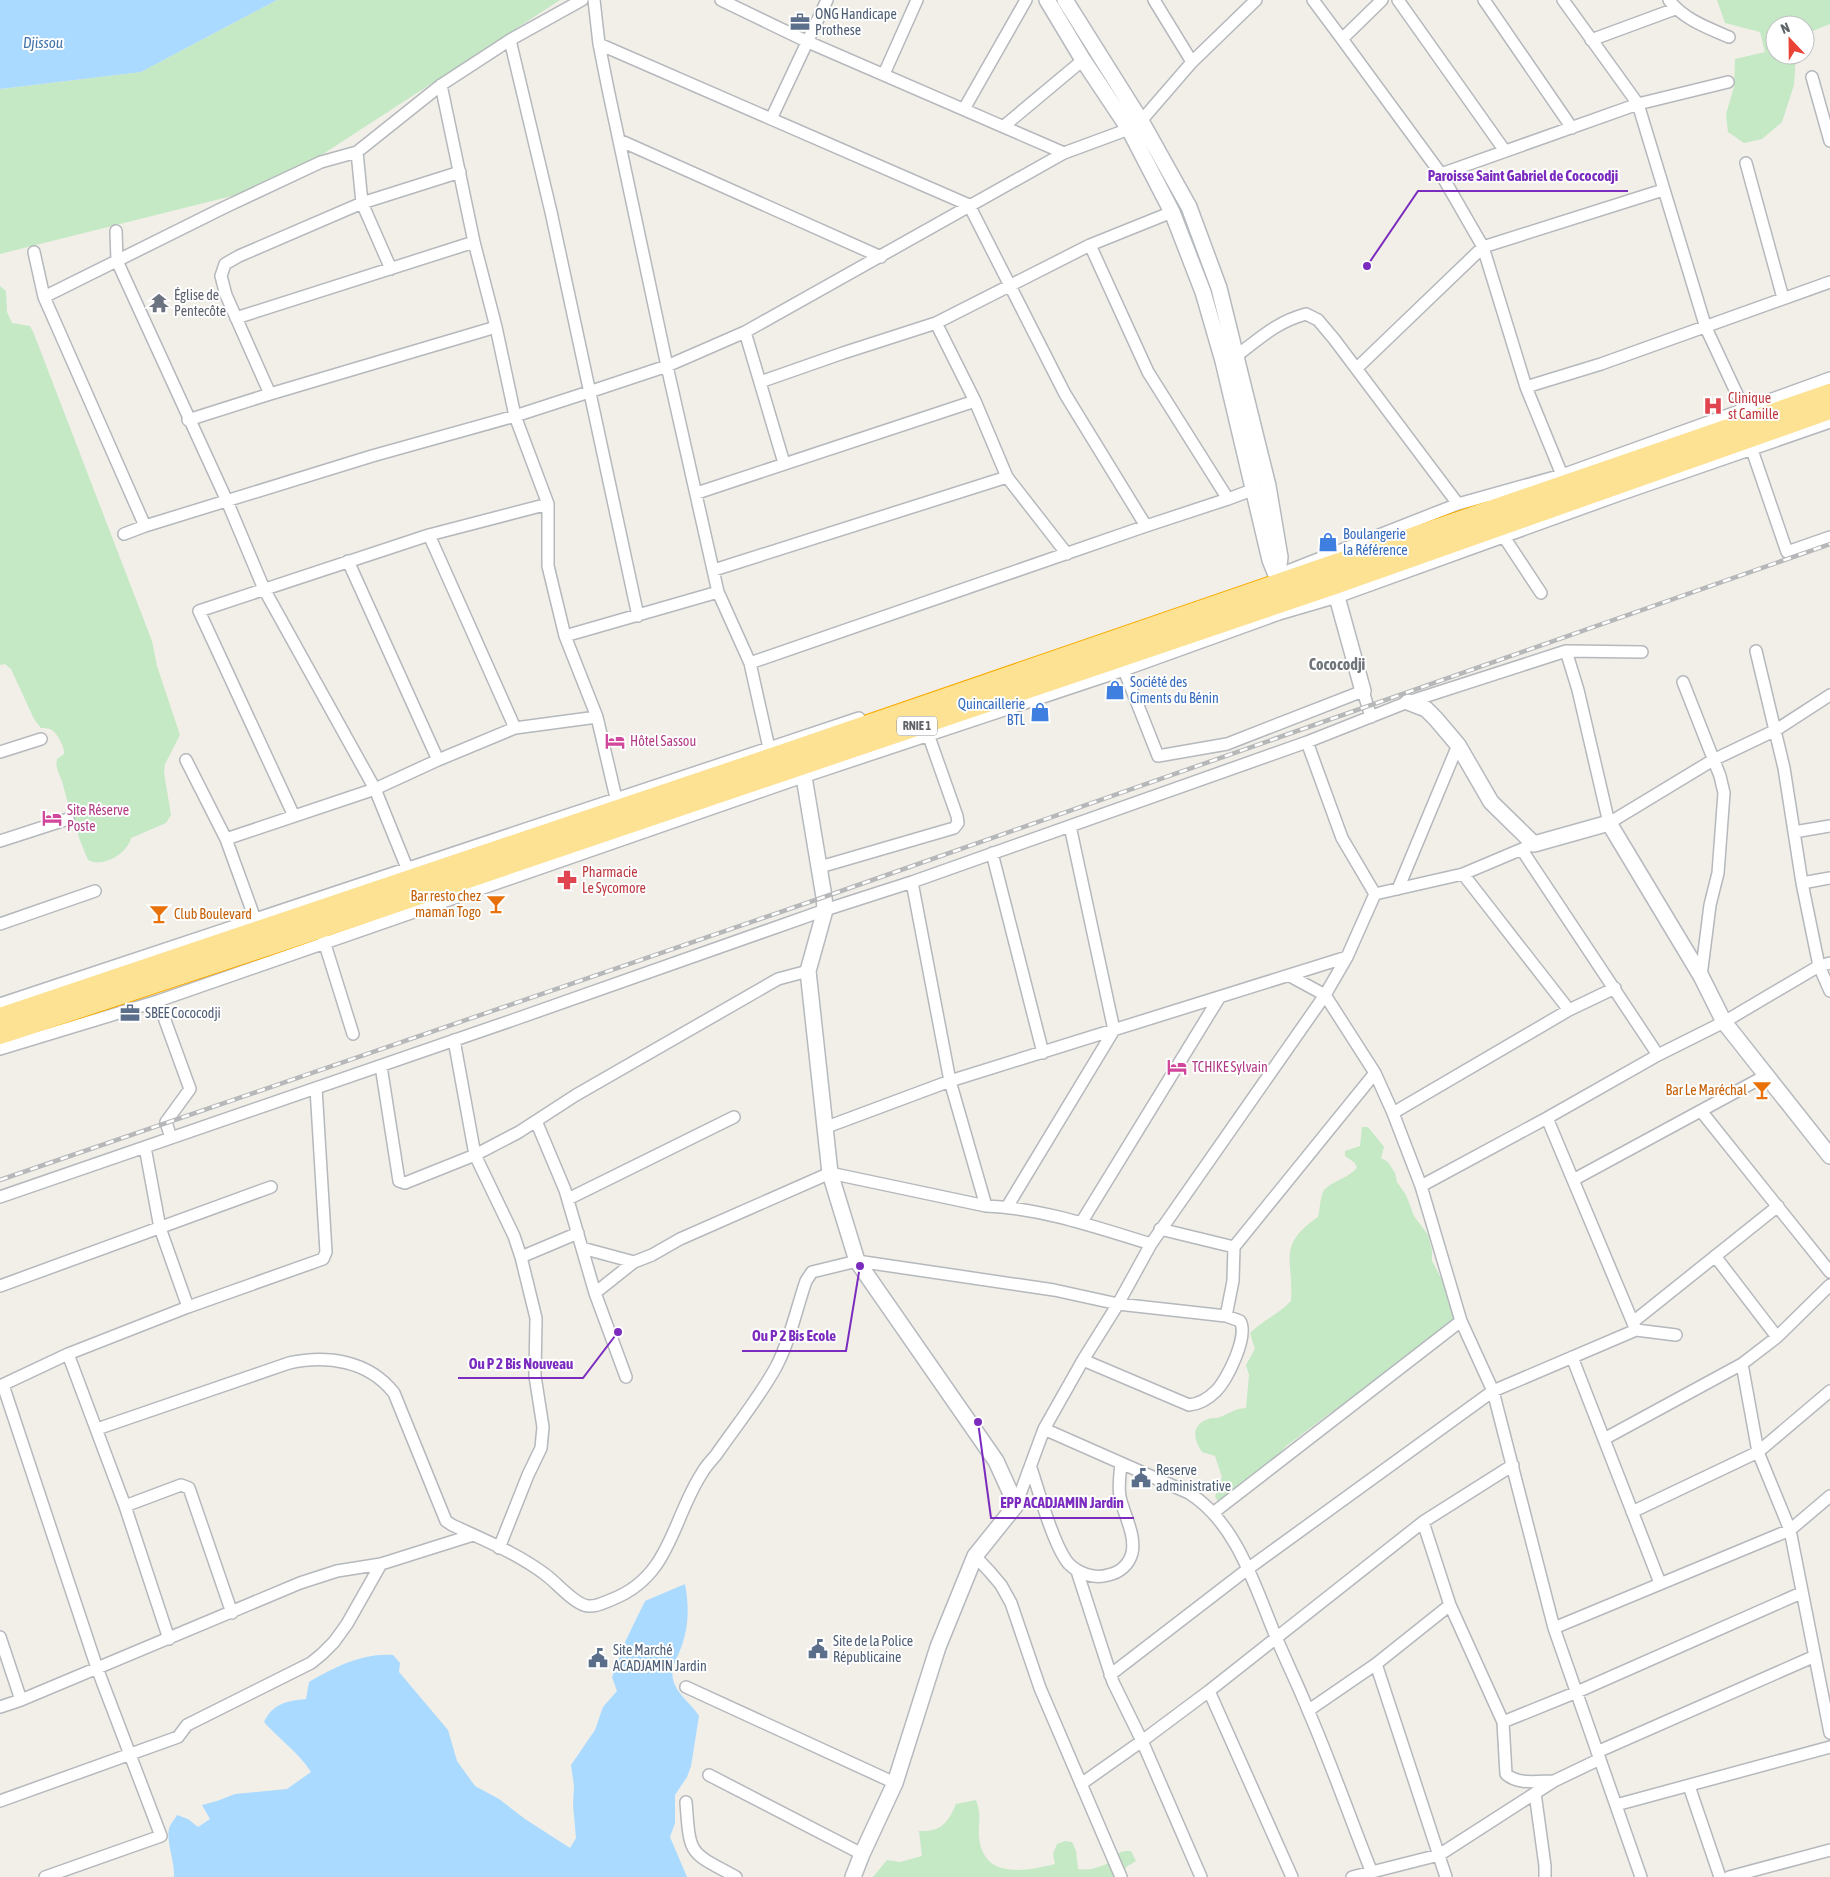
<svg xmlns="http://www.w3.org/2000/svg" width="1830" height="1877" font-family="'Asap Condensed',sans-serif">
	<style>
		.green { fill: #c5e8c5 }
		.water { fill: #aadaff }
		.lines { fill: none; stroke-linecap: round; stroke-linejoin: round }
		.street-casing { stroke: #b5b8bc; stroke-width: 14 }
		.secondary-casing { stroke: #b6babf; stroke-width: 18 }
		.highway-casing { stroke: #f9ab00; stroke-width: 22 }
		.street { stroke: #fff; stroke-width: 11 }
		.secondary { stroke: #fff; stroke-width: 15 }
		.highway { stroke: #fde293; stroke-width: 20 }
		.rail-casing { stroke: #b6b7b8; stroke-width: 4.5 }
		.rail { stroke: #fff; stroke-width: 2.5; stroke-dasharray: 8; stroke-linecap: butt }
		.labels { text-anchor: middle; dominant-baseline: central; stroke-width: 4; stroke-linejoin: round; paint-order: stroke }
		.shield { fill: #fff; stroke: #8f9295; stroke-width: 1 }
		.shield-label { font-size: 12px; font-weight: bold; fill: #5f6368 }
		.service-label { font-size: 14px; fill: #4e5e75; stroke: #fff; text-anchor: start }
		.worship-label { font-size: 14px; fill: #5b616d; stroke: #fff; text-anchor: start }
		.health-label { font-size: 14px; fill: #be3a42; stroke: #fff; text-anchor: start }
		.shop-label { font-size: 14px; fill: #366cbe; stroke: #fff; text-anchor: start }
		.hotel-label { font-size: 14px; fill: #b23c85; stroke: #fff; text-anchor: start }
		.food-label { font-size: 14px; fill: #c56008; stroke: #fff; text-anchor: end }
		.water-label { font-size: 15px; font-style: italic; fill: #4174aa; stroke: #fff }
		.quarter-label { font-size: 16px; font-weight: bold; fill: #70757a; stroke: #fff }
		.leader { fill: none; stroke: #7b2cbf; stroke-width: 2 }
		.callout-dot { fill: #7b2cbf; stroke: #fff; stroke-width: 2 }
		.callout-label { font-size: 15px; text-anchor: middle; font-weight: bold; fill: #7b2cbf; stroke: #fff; stroke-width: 4; stroke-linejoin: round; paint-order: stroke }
	</style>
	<rect width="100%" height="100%" fill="#f1efe8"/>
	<path class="green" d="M277,0H560L323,154L240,194L0,254V89L141,72Z
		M1717,0H1830V24L1805,34V25H1775V55H1796L1794,85L1782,122L1762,139L1744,143L1728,132L1726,114L1734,87L1735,59L1765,52L1760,32L1725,23Z
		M0,286L6,291L7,312L12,323L30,326L34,334L152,641L157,666L180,735L165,764L164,773L171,815L166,823L131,838C127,854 103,868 88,860C77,834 69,809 62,781C59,773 55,767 57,759L64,754C65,747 57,732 50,729C47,728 44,728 41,728L34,719L11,669L5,664L0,665Z
		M1362,1127H1368L1384,1147L1381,1158L1388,1162L1395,1173L1397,1182L1406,1195L1414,1216L1428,1235L1432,1251V1261L1442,1280L1450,1288L1455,1318L1449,1327L1431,1337L1396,1369L1383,1374L1349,1402L1330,1413L1285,1447L1269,1467L1220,1504L1215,1497L1222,1477L1215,1456L1202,1452C1194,1440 1190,1426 1208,1419C1211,1417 1216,1419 1220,1417C1231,1413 1233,1409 1246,1408L1249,1375L1246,1365L1255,1349L1250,1333C1263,1320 1279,1314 1291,1301C1294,1260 1276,1246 1318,1217C1320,1209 1320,1199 1323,1192C1327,1183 1347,1179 1357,1168L1355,1163L1345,1156V1151L1360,1146Z
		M976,1800C982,1816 978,1821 979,1837C983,1877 1020,1873 1055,1864L1053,1854L1057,1844L1065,1841L1072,1842L1076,1851L1078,1869C1091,1871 1101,1867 1112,1861C1116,1852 1121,1851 1131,1851L1136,1861L1126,1867L1122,1877H873L887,1860L900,1862L922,1856L919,1831C941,1832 948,1823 956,1804Z"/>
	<path class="water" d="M0,0H277L141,72L0,89Z
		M685,1584C689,1605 689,1625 682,1645C679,1655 670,1668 673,1679C676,1694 691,1703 699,1716L691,1766L687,1777L675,1795V1823L670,1837L687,1877H174C175,1862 166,1841 169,1829C170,1824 175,1819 177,1815L188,1819L198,1827L210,1819L202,1805L217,1801L235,1794L287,1789L311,1772C299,1753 279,1739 264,1722C273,1703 287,1701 306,1699L309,1682C335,1667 362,1653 393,1655L400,1663L399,1672L448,1730L457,1761L475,1786L499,1799L525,1819L570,1848L576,1838L573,1805L574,1786L571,1765L595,1730L603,1707L617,1691L612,1677L626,1640L645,1601Z"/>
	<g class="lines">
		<defs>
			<path id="street" d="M594,0L599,44L608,89L667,366L718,592L750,663L769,748
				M721,0L808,42L1064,153
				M1154,0L1192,62
				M1313,0L1342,39
				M1382,0L1342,39L1441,174L1483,247L1526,387L1562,475
				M1398,0L1505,151
				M1484,0L1572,128
				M1563,0L1638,104L1706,328L1744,409
				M1669,0C1683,19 1708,28 1729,37
				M510,40L551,212L638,616
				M1591,40L1675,9
				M599,44L969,205L1065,394L1146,526
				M884,74L917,0
				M1812,77L1830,141
				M441,85L474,242L496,327L515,416L548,504V566L565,636L597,717L616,798
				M964,109L1026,0
				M771,119L827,0
				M1004,126L1083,60
				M619,140L881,257
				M357,152L362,203L391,269
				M1746,163L1783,298
				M1441,174L1638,104L1728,82
				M116,231L117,261L227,501L264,589L375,789L407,868
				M1090,245L1148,372L1228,499
				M34,252L44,297L145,526
				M44,297L223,208L321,162L357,152L441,85L510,40L582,0
				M236,318L474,242
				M936,323L975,401L1007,477L1067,554
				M745,332L784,463
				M1235,357C1259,339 1276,322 1306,314L1318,320L1334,339L1458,504
				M1357,368L1483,247L1663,190
				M760,382L843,353L936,323L1090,245L1172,212
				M1526,387L1601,364L1830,282
				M270,394L226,295L221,276L225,264L239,256L362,203L460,172
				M188,420L270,394L496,327
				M1752,450L1787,552L1830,537
				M697,493L975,401
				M124,534L145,526L372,456L515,416L589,392L667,366L745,332L1064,153L1129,129L1141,121L1192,62L1256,0
				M429,535L515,728
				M1504,537L1541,593
				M348,561L438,760
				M714,570L1007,477
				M1290,570L1458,504L1562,475L1830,378
				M565,636L718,592
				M1566,651L1578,690L1609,823L1713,760L1776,730L1830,695
				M1756,651L1784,768L1802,883L1819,966L1830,991
				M750,663L1146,526L1228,499L1252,490
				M1124,670L1158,756L1227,744L1363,691L1371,717
				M1683,682L1720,776L1724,793L1718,873L1710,905L1701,976
				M1307,742L1342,838L1375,894
				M0,752L41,739
				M186,760L226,839L255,919
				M294,816L199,611L429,535L548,504
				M1794,832L1830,826
				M226,839L375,789L438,760L515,728L597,717
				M0,841L68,819
				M1522,850L1658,1055
				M992,853L1043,1053
				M820,867L954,828L958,823L957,816L928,734
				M1463,874L1569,1010
				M912,882L950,1081L986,1206
				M1802,883L1830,878
				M1398,889L1458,745
				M0,924L95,891
				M323,938L353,1034
				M1290,976L1325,995L1375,1073L1393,1113L1421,1186L1461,1321L1493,1391L1554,1628L1641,1877
				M158,1001L190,1089L166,1122L171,1138
				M0,1004L859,718
				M454,1040L475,1155L514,1236L521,1257L536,1318L535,1376L543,1427L541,1448L528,1475L499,1548
				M0,1049L158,1001L794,780L1124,670L1279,614L1337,597L1622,494L1830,422
				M381,1066L399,1181L405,1183L475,1155L519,1132L576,1095L778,979L808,971
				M1701,1111L1830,1272
				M1393,1113L1569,1010L1615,988
				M1547,1118L1636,1330
				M536,1121L565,1190L595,1293L626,1377
				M824,1128L950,1081L1347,957
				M145,1147L160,1228L188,1307
				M1573,1180L1765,1076
				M1421,1186L1547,1118L1658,1055L1724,1022L1819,966L1830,963
				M0,1197L513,1020L825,910L912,882L1307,742L1408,702L1566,651L1642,652
				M568,1199L734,1117
				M1007,1207L1114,1030L1070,826
				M1081,1223L1219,998
				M1160,1229L1234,1247
				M582,1248L634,1262
				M1715,1256L1777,1337
				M521,1257L578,1233
				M0,1286L271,1187
				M595,1293L634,1262L652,1255L680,1239L830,1173L986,1206C1042,1208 1098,1228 1151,1244
				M1226,1316L1233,1281L1234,1247L1375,1073
				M1633,1322L1778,1206
				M68,1354L125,1506L169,1639
				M1572,1357L1660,1583
				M1742,1364L1758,1452L1790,1530L1830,1733
				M3,1385L97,1668L161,1836L45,1877
				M0,1386L68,1354L188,1307L323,1259L326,1252L316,1088
				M97,1429L289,1363C327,1355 368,1360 394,1393L446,1521L452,1525C484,1540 517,1553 546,1575C557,1583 575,1605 588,1606C597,1607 605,1602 613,1599C671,1576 672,1519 702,1473C706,1466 711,1461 716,1455C736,1426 759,1398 776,1367C790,1341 796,1310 806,1281L812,1272L857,1261L1054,1290L1118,1304L1226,1316L1240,1321C1249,1336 1227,1380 1216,1391C1208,1399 1200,1404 1189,1405L1083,1360
				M1044,1429L1189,1493C1237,1523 1255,1587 1276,1637C1286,1661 1298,1685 1308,1710C1331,1763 1350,1818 1372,1873
				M1604,1439L1742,1364L1777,1337L1830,1285
				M1031,1468C1039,1492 1054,1547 1069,1564C1079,1574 1095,1579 1108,1575C1119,1573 1129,1565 1132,1553C1136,1535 1124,1515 1120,1497C1118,1486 1120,1474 1121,1463
				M1016,1505L1044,1429L1083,1360L1118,1304L1151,1244L1325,995L1347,957L1375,894L1463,874L1534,844
				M125,1506L181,1485L189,1488L232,1613
				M1632,1512L1758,1452L1830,1391
				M1213,1513L1461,1321
				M1423,1522L1450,1605L1503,1722L1506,1774C1518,1785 1538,1781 1554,1781
				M975,1556L990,1572L1001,1585L1011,1603L1040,1688L1121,1877
				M1077,1571L1113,1682L1142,1741L1201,1877
				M1554,1628L1790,1530L1830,1496
				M0,1637L21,1700
				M1376,1664L1446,1877
				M1110,1675L1249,1568L1493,1391L1636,1330L1676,1335
				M686,1687L895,1783
				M1209,1691L1292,1877
				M0,1707L21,1700L300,1583L337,1571L381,1564L473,1535
				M1309,1710L1376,1664L1450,1605
				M1503,1722L1577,1692L1801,1593
				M1597,1752L1815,1656
				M709,1775L862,1854
				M1081,1784L1142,1741L1209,1691L1423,1522L1513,1465
				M1689,1786L1720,1877
				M1535,1793L1545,1866V1877
				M0,1801L178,1737L187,1725L311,1663L322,1654L334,1642L347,1624L381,1564
				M686,1802C690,1857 689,1851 736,1877
				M1616,1805L1830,1747
				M1352,1877L1439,1855L1554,1781L1600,1759
				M1729,1877L1830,1850"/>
			<path id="secondary" d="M1047,0L1083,60L1129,129L1172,212L1203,292L1223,361L1270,560L1283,592
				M1065,0L1141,121L1189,207L1219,288L1268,486L1280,557L1278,575
				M1328,575L1337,597L1363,691
				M1408,702L1426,709L1436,719L1458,745L1491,802L1534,844L1609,823L1701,976L1724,1022L1830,1156
				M802,765L824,897L825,910L808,971L830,1173L857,1261L996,1461L1016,1505L975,1556L938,1647L895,1783L862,1854L853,1877"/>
			<path id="highway" d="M0,1018L784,754L1830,394
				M0,1034L320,928L1332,585L1830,409"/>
		</defs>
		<use href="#street" class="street-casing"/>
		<use href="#secondary" class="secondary-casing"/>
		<use href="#highway" class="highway-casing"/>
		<use href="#street" class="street"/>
		<use href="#secondary" class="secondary"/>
		<use href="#highway" class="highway"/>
		<defs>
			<path id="rail" d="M0,1180L824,897L1830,544"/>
		</defs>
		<use href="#rail" class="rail-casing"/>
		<use href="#rail" class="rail"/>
	</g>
	<defs>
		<symbol id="office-bare" viewBox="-9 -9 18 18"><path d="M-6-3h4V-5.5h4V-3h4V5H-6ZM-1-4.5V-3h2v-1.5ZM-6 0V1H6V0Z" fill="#5c6f8a" stroke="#fff" stroke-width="2.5" paint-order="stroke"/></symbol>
		<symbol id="temple-bare" viewBox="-9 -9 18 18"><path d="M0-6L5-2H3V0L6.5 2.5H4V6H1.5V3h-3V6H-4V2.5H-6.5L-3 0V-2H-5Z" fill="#6b7280" stroke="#fff" stroke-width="2.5" paint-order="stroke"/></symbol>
		<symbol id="hospital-bare" viewBox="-9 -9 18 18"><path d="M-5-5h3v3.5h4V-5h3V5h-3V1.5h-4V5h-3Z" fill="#e0444e" stroke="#fff" stroke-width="2.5" paint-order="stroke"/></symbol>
		<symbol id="shop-bare" viewBox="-9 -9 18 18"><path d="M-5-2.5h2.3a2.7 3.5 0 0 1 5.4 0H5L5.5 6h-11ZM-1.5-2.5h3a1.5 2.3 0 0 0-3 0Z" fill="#3f7fe0" stroke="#fff" stroke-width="2.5" paint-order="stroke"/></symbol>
		<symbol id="hotel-bare" viewBox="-9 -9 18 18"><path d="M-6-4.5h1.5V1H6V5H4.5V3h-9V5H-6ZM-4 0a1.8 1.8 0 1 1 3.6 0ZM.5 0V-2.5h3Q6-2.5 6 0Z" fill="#d1479c" stroke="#fff" stroke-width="2.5" paint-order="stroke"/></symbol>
		<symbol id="pharmacy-bare" viewBox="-9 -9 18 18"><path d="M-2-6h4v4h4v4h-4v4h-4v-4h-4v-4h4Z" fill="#e0444e" stroke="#fff" stroke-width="2.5" paint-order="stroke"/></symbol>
		<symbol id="bar-bare" viewBox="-9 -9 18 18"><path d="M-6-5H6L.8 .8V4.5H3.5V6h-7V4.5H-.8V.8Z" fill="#e8710a" stroke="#fff" stroke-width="2.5" paint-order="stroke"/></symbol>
		<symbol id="civic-bare" viewBox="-9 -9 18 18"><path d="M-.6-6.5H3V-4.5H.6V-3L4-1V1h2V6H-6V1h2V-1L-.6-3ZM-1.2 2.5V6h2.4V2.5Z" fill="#5c6f8a" stroke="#fff" stroke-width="2.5" paint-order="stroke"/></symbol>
	</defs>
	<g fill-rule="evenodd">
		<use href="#office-bare" x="786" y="8" width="28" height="28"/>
		<use href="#temple-bare" x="145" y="289" width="28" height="28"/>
		<use href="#hospital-bare" x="1699" y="392" width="28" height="28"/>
		<use href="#shop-bare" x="1314" y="528" width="28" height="28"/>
		<use href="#shop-bare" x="1101" y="676" width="28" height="28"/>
		<use href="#shop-bare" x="1026" y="698" width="28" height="28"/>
		<use href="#hotel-bare" x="601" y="727" width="28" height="28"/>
		<use href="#hotel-bare" x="38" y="804" width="28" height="28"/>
		<use href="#pharmacy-bare" x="553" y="866" width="28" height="28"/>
		<use href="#bar-bare" x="482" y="890" width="28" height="28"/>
		<use href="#bar-bare" x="145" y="900" width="28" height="28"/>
		<use href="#office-bare" x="116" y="999" width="28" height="28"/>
		<use href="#hotel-bare" x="1163" y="1053" width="28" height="28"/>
		<use href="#bar-bare" x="1748" y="1076" width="28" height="28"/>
		<use href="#civic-bare" x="1127" y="1464" width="28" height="28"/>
		<use href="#civic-bare" x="804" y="1635" width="28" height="28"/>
		<use href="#civic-bare" x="584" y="1644" width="28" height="28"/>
	</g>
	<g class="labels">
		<rect class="shield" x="897" y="716.5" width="40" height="19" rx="4"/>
		<g class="shield-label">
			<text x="917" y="726">RNIE 1</text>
		</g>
		<g class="service-label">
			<text x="815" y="14">ONG Handicape<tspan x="815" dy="16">Prothese</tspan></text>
			<text x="145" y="1013">SBEE Cococodji</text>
			<text x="1156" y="1470">Reserve<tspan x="1156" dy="16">administrative</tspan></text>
			<text x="833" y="1641">Site de la Police<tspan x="833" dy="16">Républicaine</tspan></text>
			<text x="613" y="1650">Site Marché<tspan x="613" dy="16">ACADJAMIN Jardin</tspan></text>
		</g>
		<g class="worship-label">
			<text x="174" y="295">Église de<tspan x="174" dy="16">Pentecôte</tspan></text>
		</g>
		<g class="health-label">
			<text x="1728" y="398">Clinique<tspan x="1728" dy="16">st Camille</tspan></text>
			<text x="582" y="872">Pharmacie<tspan x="582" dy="16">Le Sycomore</tspan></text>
		</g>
		<g class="shop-label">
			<text x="1343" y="534">Boulangerie<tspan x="1343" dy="16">la Référence</tspan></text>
			<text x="1130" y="682">Société des<tspan x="1130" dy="16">Ciments du Bénin</tspan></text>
			<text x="1025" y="704" text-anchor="end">Quincaillerie<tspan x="1025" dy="16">BTL</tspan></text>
		</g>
		<g class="hotel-label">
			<text x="630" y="741">Hôtel Sassou</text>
			<text x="67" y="810">Site Réserve<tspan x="67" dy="16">Poste</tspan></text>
			<text x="1192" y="1067">TCHIKE Sylvain</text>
		</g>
		<g class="food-label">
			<text x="481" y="896">Bar resto chez<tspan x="481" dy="16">maman Togo</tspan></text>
			<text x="174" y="914" text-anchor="start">Club Boulevard</text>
			<text x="1747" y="1090">Bar Le Maréchal</text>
		</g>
		<g class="water-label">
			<text x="43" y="42">Djissou</text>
		</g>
		<g class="quarter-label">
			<text x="1337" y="664">Cococodji</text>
		</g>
	</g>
	<path class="leader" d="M1367 266L1418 191H1628M860 1266L846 1351H742M618 1332L583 1378H458M978 1422L991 1518H1134"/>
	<g class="callout-dot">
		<circle cx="1367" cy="266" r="5"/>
		<circle cx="860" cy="1266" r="5"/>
		<circle cx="618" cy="1332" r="5"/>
		<circle cx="978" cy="1422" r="5"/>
	</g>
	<g class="callout-label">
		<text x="1523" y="181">Paroisse Saint Gabriel de Cococodji</text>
		<text x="794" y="1341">Ou P 2 Bis Ecole</text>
		<text x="521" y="1369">Ou P 2 Bis Nouveau</text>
		<text x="1062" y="1508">EPP ACADJAMIN Jardin</text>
	</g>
	<g transform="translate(1790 40) rotate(338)"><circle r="24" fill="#ffffff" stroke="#bfc1c3"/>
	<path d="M0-4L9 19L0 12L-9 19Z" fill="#ea4335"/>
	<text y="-8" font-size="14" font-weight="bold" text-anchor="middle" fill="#5f6368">N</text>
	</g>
</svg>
